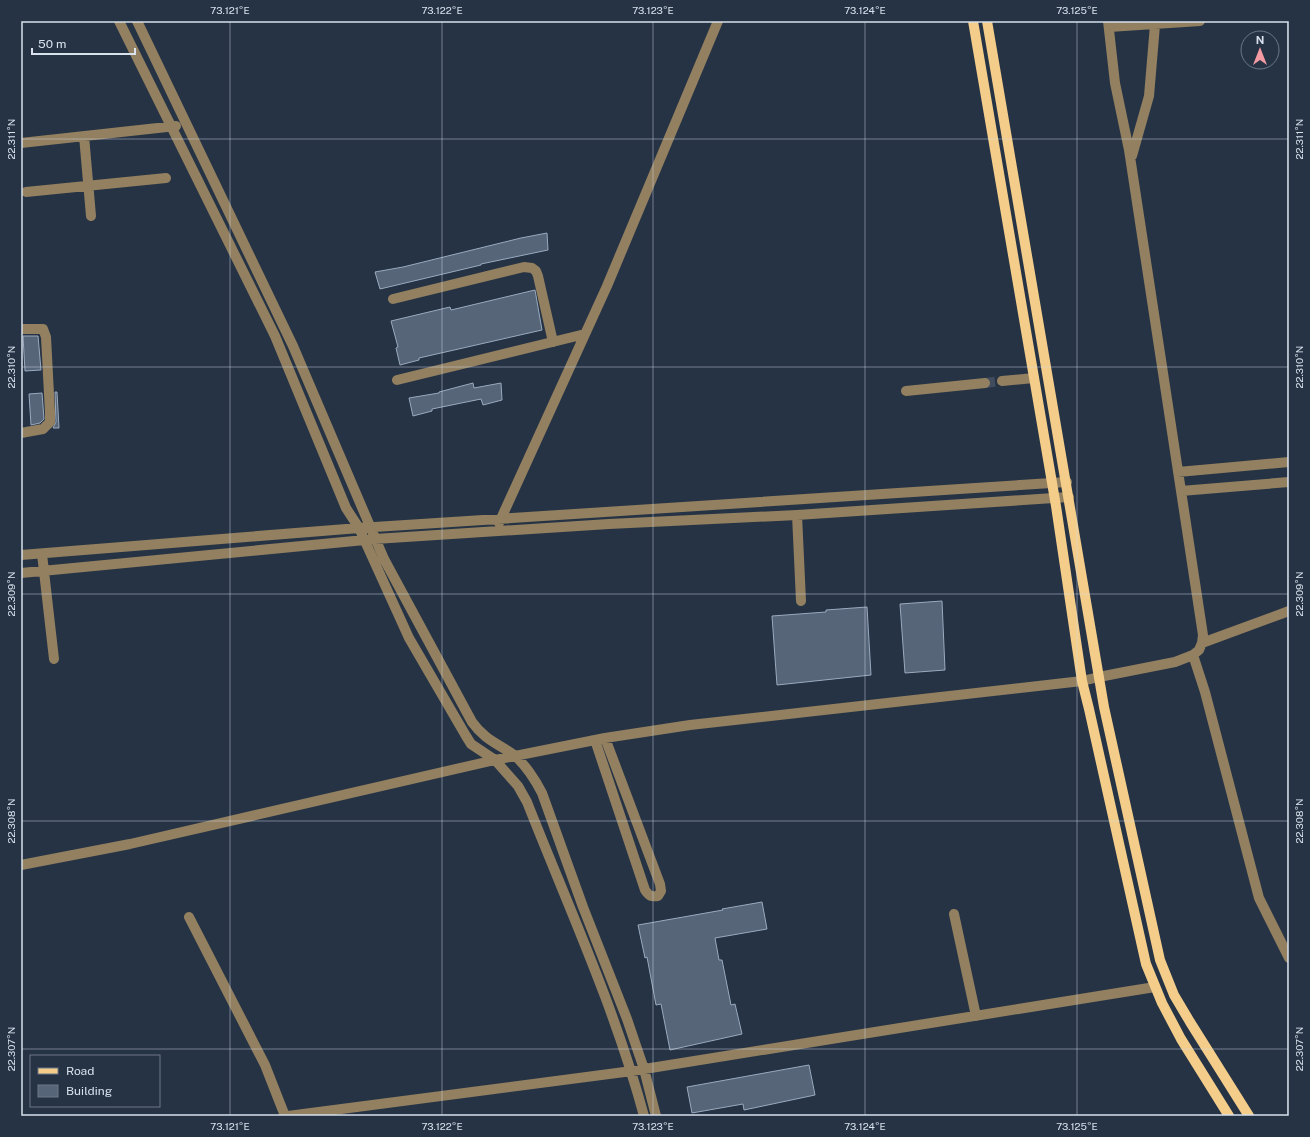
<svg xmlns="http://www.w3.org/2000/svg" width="1310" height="1137" font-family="'Public Sans',sans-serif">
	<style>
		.building { fill: #576579; stroke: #9aaabf }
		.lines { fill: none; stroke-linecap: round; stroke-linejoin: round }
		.minor-tunnel { stroke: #414d5e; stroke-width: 10; stroke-dasharray: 10 5; stroke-linecap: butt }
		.minor { stroke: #928060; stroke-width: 10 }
		.major { stroke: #f3cd89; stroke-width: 10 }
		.ticks { fill: none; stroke: #d8e1ec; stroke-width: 1; stroke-opacity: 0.45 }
		.neatline { fill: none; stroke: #d8e1ec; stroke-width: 1.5 }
		.ticks-label { font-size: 10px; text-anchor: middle; fill: #d8e1ec }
	</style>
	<rect width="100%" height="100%" fill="#263345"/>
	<path class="building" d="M547,233L548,250L481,264V265L380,289L375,272L403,267L521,238Z
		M535,290L542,330L419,358V360L400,365L396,348L398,347L391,321L450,307L451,310Z
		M23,336H38L41,370L25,371Z
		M473,383L474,388L501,383L502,400L483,405L481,399L432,409V411L413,416L409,398L439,393V392Z
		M55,392H57L59,428H53L56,422Z
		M42,393L44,419L40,423L31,425L29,394Z
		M942,601L945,670L905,673L900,604Z
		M867,607L871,675L777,685L772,616L826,612V610Z
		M762,902L767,929L715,938L719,960H722L731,1005L735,1004L742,1034L670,1050L661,1004L656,1005L647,957L645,958L638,925L723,910L722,909Z
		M809,1065L815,1095L744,1110L743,1104L692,1113L687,1087Z"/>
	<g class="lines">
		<path class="minor-tunnel" d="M985,383L1002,381"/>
		<path class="minor" d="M119,21L275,336L346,508L359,528L409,638L466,736L471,744L495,760L518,786L527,802C568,906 615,1008 644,1116
			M137,21L293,346L384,559L472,722C485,740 497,743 514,755C525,764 536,781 542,793L583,907L627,1019L644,1069L656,1116
			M1109,27L1200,21
			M84,136L91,216
			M21,143L176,126
			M1132,156L1149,96L1155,25
			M26,192L166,178
			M393,299L524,267L532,268L536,271L538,276L553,342
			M21,329H43L46,337L50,413V422L43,429L21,433
			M397,380L585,334
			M1002,381L1034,378
			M906,391L985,383
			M1178,472L1289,462
			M1181,491L1289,482
			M797,515L801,601
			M499,523L607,286L718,21
			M42,554L54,659
			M21,555L359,528L1067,482
			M21,573L375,539L609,524L797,515L1069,497
			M1202,643L1289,611
			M1193,655L1205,692L1259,898L1289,958
			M595,740L645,890C649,896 651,897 658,896L661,891L660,884L605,738
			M21,865L130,844L495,760L605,738L690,725L1082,681L1099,677L1175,662L1193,655L1199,650L1202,643L1203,635L1129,150L1115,83L1108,21
			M954,914L976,1016
			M189,917L265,1065L285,1116
			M288,1116L632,1071L1155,987"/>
		<path class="major" d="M973,21L1056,506L1082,681L1089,709L1146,964L1162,1003L1181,1039L1229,1116
			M987,21L1104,707L1160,960L1174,995L1190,1022L1249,1116"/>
	</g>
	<path class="ticks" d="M230,21V1116M442,21V1116M653,21V1116M865,21V1116M1077,21V1116M1288,21V1116M21,139H1289M21,367H1289M21,594H1289M21,821H1289M21,1049H1289"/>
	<rect width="1310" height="1137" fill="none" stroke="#263345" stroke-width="44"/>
	<rect x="30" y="1055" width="130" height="52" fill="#263345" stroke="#6d7988"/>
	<rect x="38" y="1068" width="20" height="6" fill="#f3cd89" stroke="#6d7988"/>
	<text x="66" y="1075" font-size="12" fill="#d8e1ec">Road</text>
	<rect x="38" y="1085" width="20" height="12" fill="#576579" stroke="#6d7988"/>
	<text x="66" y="1095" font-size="12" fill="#d8e1ec">Building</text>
	<g transform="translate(1260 50)"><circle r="19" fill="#263345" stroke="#6d7988"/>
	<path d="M0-3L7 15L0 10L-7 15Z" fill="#f49aa3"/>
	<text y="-6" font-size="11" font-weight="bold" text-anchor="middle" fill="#d8e1ec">N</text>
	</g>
	<path d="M32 48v6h103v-6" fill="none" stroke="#d8e1ec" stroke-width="2"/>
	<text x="38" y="48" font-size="12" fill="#d8e1ec" stroke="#263345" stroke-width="3" paint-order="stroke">50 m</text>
	<rect x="22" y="22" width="1266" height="1093" class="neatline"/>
	<g class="ticks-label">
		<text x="230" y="14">73.121°E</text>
		<text x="442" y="14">73.122°E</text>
		<text x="653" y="14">73.123°E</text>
		<text x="865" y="14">73.124°E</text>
		<text x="1077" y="14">73.125°E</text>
		<text transform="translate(11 139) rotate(-90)" y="4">22.311°N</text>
		<text transform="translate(1299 139) rotate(-90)" y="4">22.311°N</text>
		<text transform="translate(11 367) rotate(-90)" y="4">22.310°N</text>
		<text transform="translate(1299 367) rotate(-90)" y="4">22.310°N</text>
		<text transform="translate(11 594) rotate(-90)" y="4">22.309°N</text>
		<text transform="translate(1299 594) rotate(-90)" y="4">22.309°N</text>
		<text transform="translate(11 821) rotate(-90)" y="4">22.308°N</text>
		<text transform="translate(1299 821) rotate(-90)" y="4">22.308°N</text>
		<text transform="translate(11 1049) rotate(-90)" y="4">22.307°N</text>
		<text transform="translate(1299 1049) rotate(-90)" y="4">22.307°N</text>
		<text x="230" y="1130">73.121°E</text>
		<text x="442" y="1130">73.122°E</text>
		<text x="653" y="1130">73.123°E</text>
		<text x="865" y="1130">73.124°E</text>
		<text x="1077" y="1130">73.125°E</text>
	</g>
</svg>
